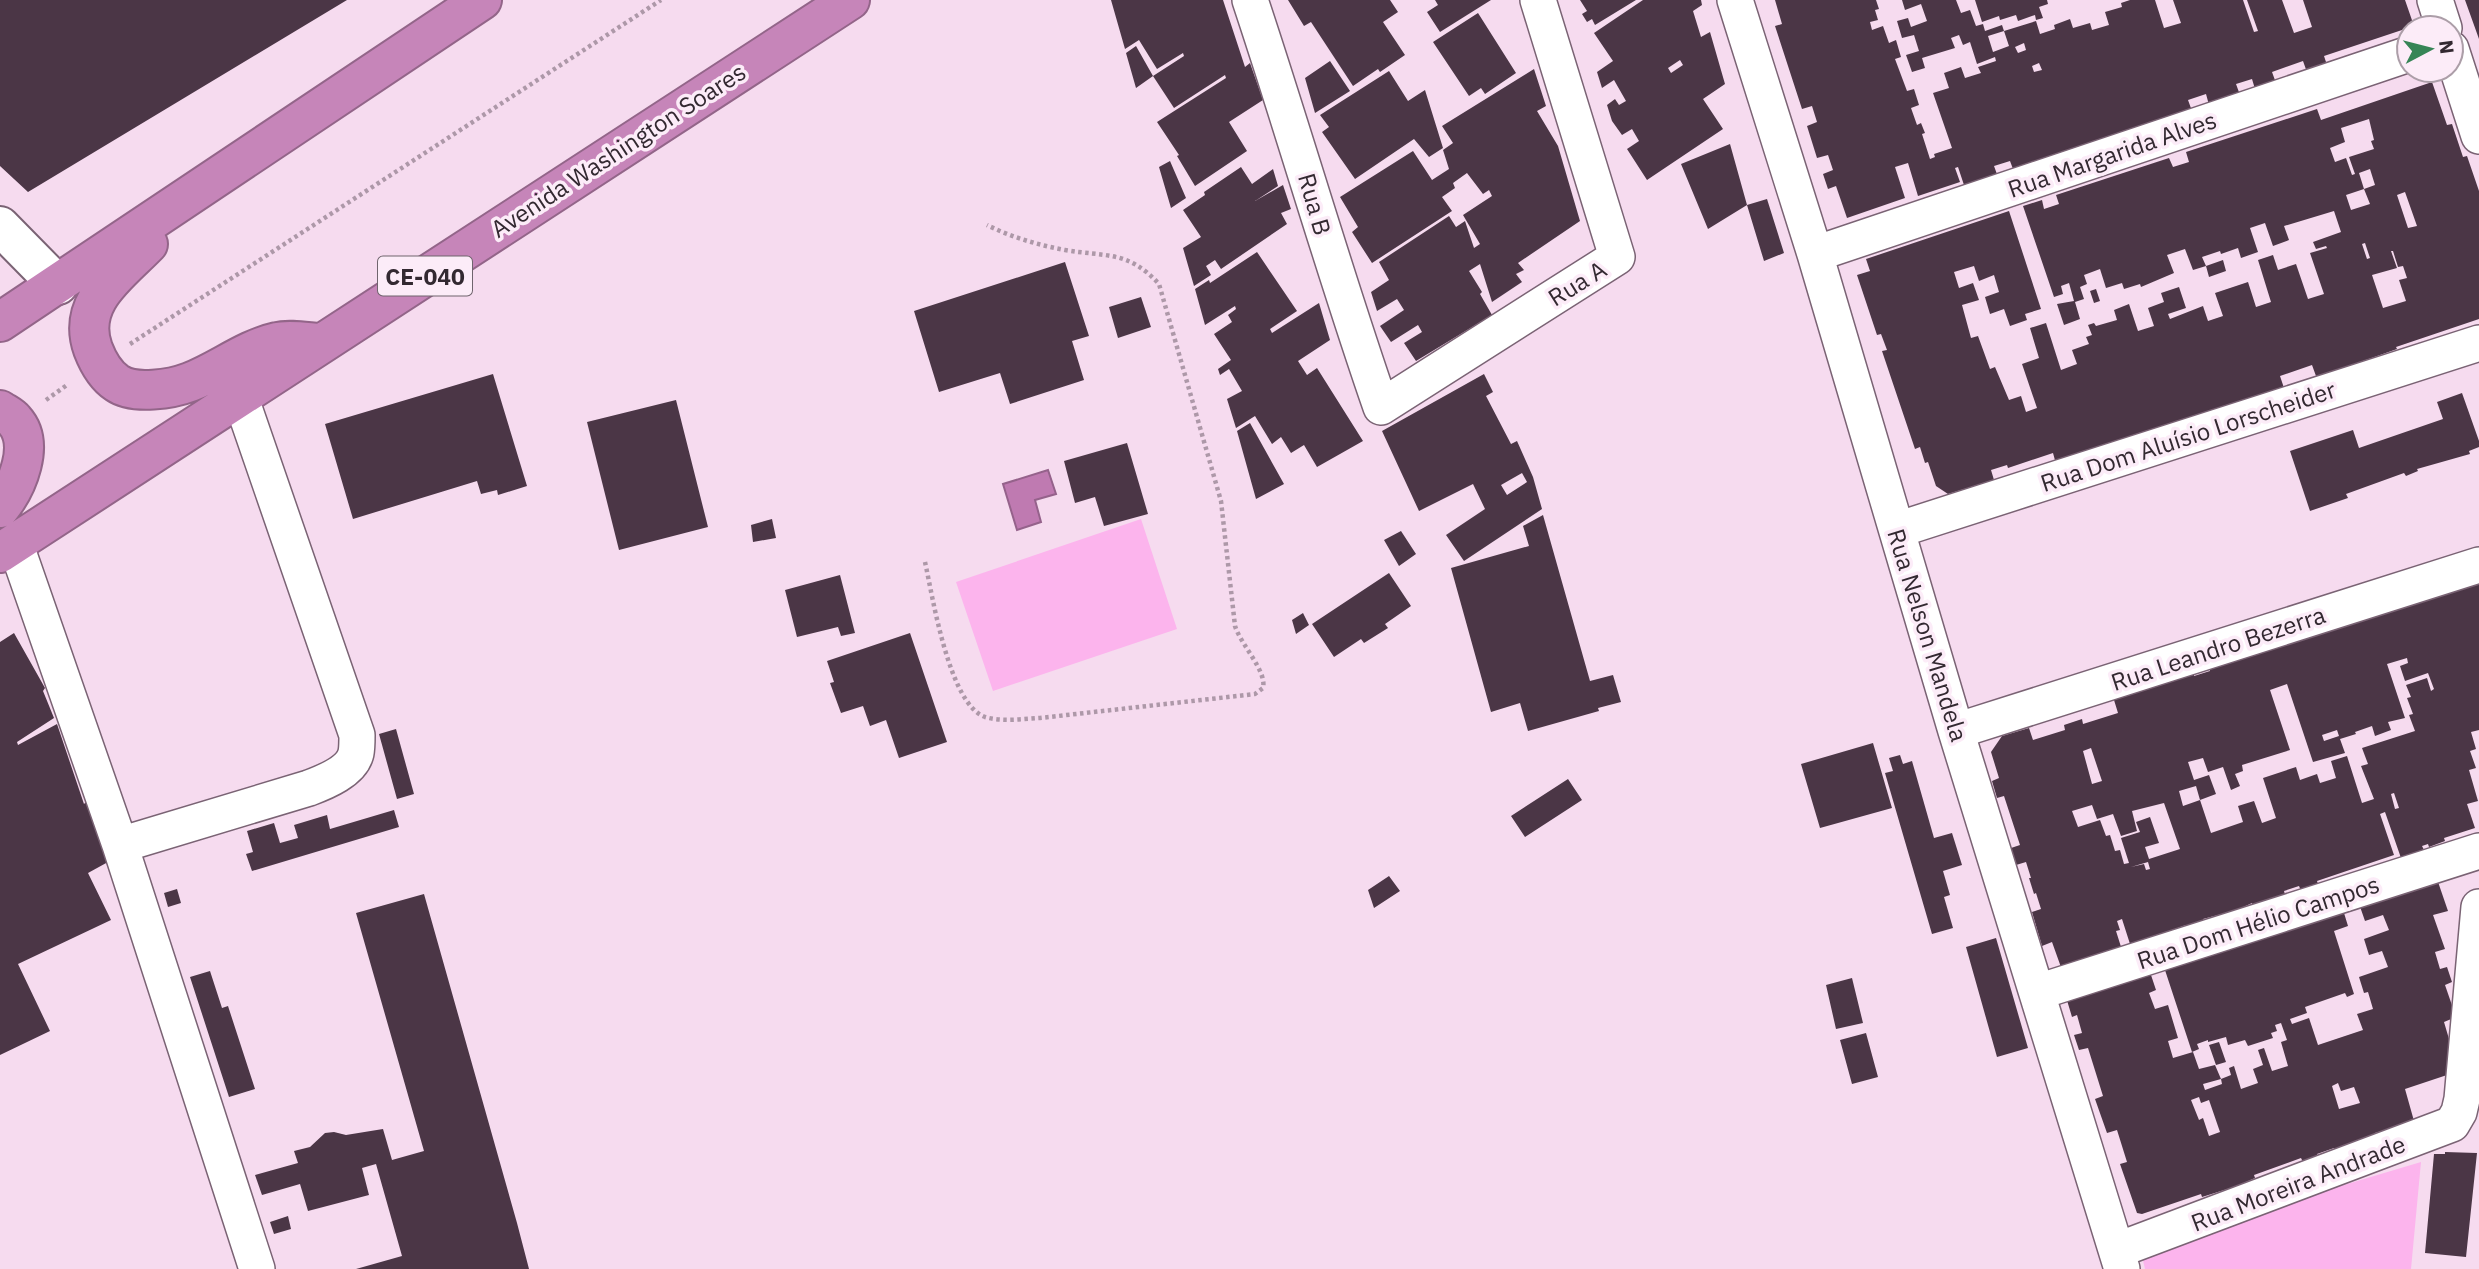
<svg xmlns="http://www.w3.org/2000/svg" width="2479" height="1269" font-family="'IBM Plex Sans',sans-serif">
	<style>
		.green { fill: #fcb4ed }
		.water { fill: #bf7ab1; stroke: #95628b; stroke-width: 2 }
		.building { fill: #4b3646; fill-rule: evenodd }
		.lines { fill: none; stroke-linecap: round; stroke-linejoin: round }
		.street-casing { stroke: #7a6374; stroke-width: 38 }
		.secondary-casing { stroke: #7a6374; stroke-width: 42 }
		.highway-casing { stroke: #936589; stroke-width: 42 }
		.path { stroke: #ad98a8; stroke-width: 4.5; stroke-dasharray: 3.5 3.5; stroke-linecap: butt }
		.street { stroke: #fff; stroke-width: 35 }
		.secondary { stroke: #fff; stroke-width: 38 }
		.highway { stroke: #c685b9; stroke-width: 38 }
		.labels { text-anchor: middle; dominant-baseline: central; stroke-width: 7; stroke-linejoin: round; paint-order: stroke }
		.shield { fill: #fcecf8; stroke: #6f646d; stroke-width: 2 }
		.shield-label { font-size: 23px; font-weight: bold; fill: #332931 }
		.street-label { font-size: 24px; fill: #332931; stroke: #fcecf8 }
	</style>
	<rect width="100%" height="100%" fill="#f6dbef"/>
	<path class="green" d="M1141,519L1177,629L993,691L956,582Z
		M2421,1162L2411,1269H2145L2142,1256L2156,1241Z"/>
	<path class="water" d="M1048,470L1056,494L1035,500L1041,522L1017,530L1003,484Z"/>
	<path class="building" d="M0,0H347L28,192L0,166Z
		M1111,0H1223L1245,67L1250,63L1263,100L1229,122L1247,151L1195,186L1177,156L1179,155L1157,122L1226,78L1225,75L1174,108L1153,76L1184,56L1183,53L1157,69L1139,40L1125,49Z
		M1288,0H1390L1398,12L1383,22L1405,55L1380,72L1378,69L1353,86L1311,22L1304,26Z
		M1435,0H1491L1440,32L1427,12L1438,5Z
		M1580,0H1636L1595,25L1592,19L1587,22L1582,14L1587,11Z
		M1643,0H1701L1702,5L1693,11L1701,37L1710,32L1725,84L1703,99L1723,129L1647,180L1627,149L1639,141L1632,129L1622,135L1612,121L1607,105L1615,99L1619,105L1626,101L1614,80L1602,88L1597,72L1613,61L1594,33ZM1680,60L1683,65L1671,73L1668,68Z
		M1775,0H1876L1879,9L1875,10L1878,20L1870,22L1872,30L1883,26L1889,43L1896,40L1901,57L1895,59L1907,91L1914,89L1919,105L1911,108L1917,125L1921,123L1925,133L1922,134L1930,159L1935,157L1934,154L1952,148L1933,93L1949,88L1944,73L1961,67L1965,78L1981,73L1978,67L1996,61L1995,57L1977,64L1970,42L1963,45L1959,35L1951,38L1955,48L1922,58L1925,68L1912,72L1906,55L1919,51L1914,35L1902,38L1897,21L1908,18L1911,27L1927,21L1921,4L1905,10L1902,0H1956L1961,13L1970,10L1976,26L1983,24L1985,31L2002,25L2004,31L1988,36L1993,52L2009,46L2004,31L2036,21L2040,34L2055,29L2054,25L2070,19L2073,28L2090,23L2092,30L2109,25L2105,12L2122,7L2121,3L2130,0H2155L2164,28L2181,23L2173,0H2243L2254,32L2258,31L2247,0H2282L2294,33L2312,27L2303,0H2405L2414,26L2324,56L2328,68L2308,75L2303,61L2272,72L2276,83L2255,89L2252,79L2236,84L2240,95L2209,105L2206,94L2188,100L2192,111L2013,169L2010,161L1994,166L1998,177L1965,188L1958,167L1955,168L1960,182L1918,196L1908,163L1895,167L1905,198L1847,218L1836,186L1828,189L1823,174L1833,170L1828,155L1817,158L1807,126L1817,122L1812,106L1802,109L1775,26L1782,24ZM2024,43L2026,50L2018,53L2015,47ZM2039,63L2042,70L2034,72L2032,66Z
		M1975,0H2047L2048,4L2039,7L2043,18L2036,20L2035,15L2018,21L2016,15L2000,20L1999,16L1982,22Z
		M2465,0H2479V39Z
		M1478,13L1516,73L1485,94L1481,88L1469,96L1433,42Z
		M1136,46L1153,76L1136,88L1126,53Z
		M1330,61L1350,91L1315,113L1305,78Z
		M1534,69L1546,106L1537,111L1558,146L1580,221L1518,263L1524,270L1516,274L1522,282L1492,302L1480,264L1469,271L1482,292L1480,294L1492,315L1416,361L1404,343L1422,332L1418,325L1391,342L1380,326L1404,310L1397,299L1377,311L1371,292L1389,280L1379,262L1449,216L1456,227L1465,221L1474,248L1480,244L1463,215L1492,196L1489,190L1483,194L1467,173L1453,183L1455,188L1442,197L1452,211L1372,263L1352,232L1358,227L1340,197L1413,151L1432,180L1449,169L1443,150L1453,143L1442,126Z
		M1389,71L1408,101L1425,90L1443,148L1429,157L1414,139L1355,179L1322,132L1329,127L1320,115Z
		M2432,82L2447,125L2452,124L2463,157L2467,156L2479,191V319L2396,347L2397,349L2332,372L2316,376L2312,365L2280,376L2284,388L2056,464L2053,453L2008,468L2007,465L1991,470L1994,480L1948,494L1936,486L1928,462L1925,463L1920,447L1915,449L1882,351L1887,350L1881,334L1877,335L1857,275L1870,271L1866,259L2009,211L2041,309L2025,314L2027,320L2010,326L2004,309L1990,314L1985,297L1999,292L1994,275L1979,281L1974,266L1954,272L1959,288L1973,283L1979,300L1962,305L1971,338L1978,336L1990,369L1995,367L2009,400L2021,396L2026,412L2037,408L2022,364L2039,358L2030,328L2046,323L2061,370L2077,364L2072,350L2089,344L2086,337L2092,335L2088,325L2094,323L2096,326L2117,320L2114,310L2129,304L2138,331L2154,326L2148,308L2164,302L2161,293L2179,287L2186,308L2168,314L2170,319L2203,306L2208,321L2223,316L2215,293L2248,282L2256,307L2271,302L2258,260L2273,255L2278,270L2296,264L2308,299L2324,294L2310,253L2327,248L2326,246L2316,249L2313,242L2341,232L2334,211L2284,226L2289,240L2273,246L2265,223L2250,228L2258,252L2241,258L2238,248L2221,254L2220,251L2202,257L2206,266L2193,270L2185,249L2167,255L2174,273L2141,287L2140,284L2124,289L2122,283L2106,288L2100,269L2084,275L2087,284L2080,287L2084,299L2075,302L2080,319L2064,325L2057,304L2074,301L2069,283L2061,286L2063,294L2054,297L2023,206L2042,200L2044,209L2059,204L2056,195L2169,158L2173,167L2189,162L2186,152L2317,109L2321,120ZM2369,119L2374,140L2371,141L2374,149L2349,157L2355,174L2352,175L2346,158L2335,162L2330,148L2345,142L2341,128ZM2370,169L2375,185L2364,189L2359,173ZM2364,189L2370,204L2351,210L2346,195ZM2405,192L2417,226L2408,228L2397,195ZM2365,243L2370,258L2367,259L2362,244ZM2391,251H2393L2398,267L2403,266L2407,278L2399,280L2406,301L2383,308L2372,275L2397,268Z
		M1730,144L1747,205L1708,229L1681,164Z
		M1170,161L1186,198L1171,208L1159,167Z
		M1241,167L1252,184L1273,169L1278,186L1255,201L1283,185L1291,209L1281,213L1287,224L1221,269L1215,260L1206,266L1211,275L1194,286L1183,248L1201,237L1183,210L1205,195L1204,192Z
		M1767,199L1784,253L1764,261L1747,205Z
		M1257,252L1297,311L1270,329L1272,333L1319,303L1330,340L1298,361L1307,375L1317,368L1363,441L1317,467L1304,445L1291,453L1281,437L1272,444L1255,416L1236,428L1227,399L1242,391L1229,369L1220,375L1218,369L1231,360L1214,334L1232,322L1228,315L1236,309L1235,306L1205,325L1195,289L1209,280L1210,283Z
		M2223,260L2226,271L2209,277L2206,266Z
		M1065,262L1089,336L1072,341L1084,380L1010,404L1000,373L939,392L914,311Z
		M2096,289L2100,301L2094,303L2090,291Z
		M1141,297L1151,327L1118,338L1109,307Z
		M493,374L527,486L498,495L497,490L481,494L477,481L353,519L325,424Z
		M1484,374L1493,392L1486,396L1511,444L1517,441L1533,477L1542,509L1464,561L1446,535L1485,509L1473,484L1419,511L1382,431ZM1522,473L1527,482L1507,495L1501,485Z
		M2462,393L2479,441V447L2469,451L2470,454L2417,469L2418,471L2406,476L2404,473L2346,494L2348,498L2310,511L2290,451L2353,430L2359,448L2443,419L2437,402Z
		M676,400L708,527L619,550L587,422Z
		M1250,423L1284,484L1256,499L1237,431Z
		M1127,443L1148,514L1104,526L1095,497L1075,503L1064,461Z
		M1543,515L1590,681L1613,675L1621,702L1598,708L1599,711L1528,731L1520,703L1491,712L1451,568L1529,546L1523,526Z
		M772,519L776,538L753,542L751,525Z
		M1401,531L1416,554L1399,566L1384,540Z
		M1389,573L1411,606L1385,624L1388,628L1364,643L1361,639L1334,657L1312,624Z
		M840,575L855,633L841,636L838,627L797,637L785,590Z
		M2479,582V730L2471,732L2476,749L2470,751L2476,768L2469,770L2478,801L2467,804L2475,828L2444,838L2445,841L2429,847L2428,844L2422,846L2424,850L2401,858L2385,812L2380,814L2394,855L2317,881L2319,887L2302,893L2299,886L2284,891L2286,898L2254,910L2252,903L2237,910L2203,919L2205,925L2188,930L2186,925L2172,930L2174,935L2155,941L2153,936L2130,944L2122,919L2117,921L2120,930L2116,931L2122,950L2062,970L2052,942L2042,946L2032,912L2041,909L2036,893L2034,894L2029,878H2031L2026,862L2016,865L2011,848L2020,845L2004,796L1997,798L1992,781L1999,778L1991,752L2002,736L2029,728L2033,740L2065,730L2064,725L2082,719L2083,724L2118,713L2114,700L2194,674V676L2210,671V669L2257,652ZM2407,658L2408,663L2400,666L2405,681L2428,673L2434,689L2431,691L2427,678L2406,685L2411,697L2407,698L2413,714L2409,715L2415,731L2362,748L2368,764L2361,766L2374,799L2362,803L2347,756L2331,761L2336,778L2320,783L2317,774L2300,780L2296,767L2263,778L2276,818L2262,823L2254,801L2238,806L2243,822L2211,833L2200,800L2183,806L2179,791L2196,786L2200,800L2216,794L2209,775L2194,780L2188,762L2203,758L2208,772L2223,767L2231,790L2240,786L2235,774L2243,771L2242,765L2290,750L2270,690L2287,684L2313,762L2345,753L2340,739L2356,734L2355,732L2372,726L2375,736L2391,730L2388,722L2405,718L2387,664ZM2337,730L2339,736L2324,741L2322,735ZM2091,748L2102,781L2092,784L2083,751ZM2394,793L2399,808L2395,809L2391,794ZM2164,803L2180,849L2149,859L2145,847L2159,843L2150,817L2136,822L2140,832L2121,838L2129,863L2124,864L2120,850L2115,851L2110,835L2106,836L2100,820L2078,827L2072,811L2092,805L2097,819L2113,814L2121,836L2137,831L2132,811ZM2148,862L2150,869L2146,870L2144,864L2131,867Z
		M1303,613L1309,625L1296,634L1292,620Z
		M14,633L45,688L43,691L54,718L17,742L18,745L57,724L84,804L86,802L108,862L88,873L111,920L18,964L50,1031L0,1055V642Z
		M910,633L947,742L899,758L886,720L870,726L863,706L841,713L830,683L834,682L827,661Z
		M396,729L414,794L397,799L379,734Z
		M1873,743L1892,808L1820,828L1801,764Z
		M1900,755L1903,764L1912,761L1934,838L1952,833L1962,865L1943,871L1950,895L1944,897L1953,928L1932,934L1885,773L1893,771L1889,758Z
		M1568,779L1582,800L1525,837L1511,816Z
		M394,810L399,827L252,871L246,854L253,852L247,831L274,823L280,843L298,838L294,825L327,815L330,829Z
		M1389,876L1400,891L1374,908L1368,890Z
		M2437,879L2448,911L2433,915L2445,949L2435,952L2440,969L2447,967L2452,982L2445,985L2456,1017L2444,1022L2449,1039L2447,1075L2405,1089L2414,1121L2375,1133L2377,1138L2335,1151L2334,1148L2317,1154L2318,1157L2303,1162L2301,1158L2254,1175L2255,1178L2237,1186L2202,1197L2201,1194L2142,1214L2137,1213L2120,1164L2127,1162L2117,1130L2107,1133L2095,1099L2103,1096L2088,1048L2079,1050L2074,1035L2082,1033L2077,1015L2072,1017L2066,997L2149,969L2156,990L2149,993L2155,1009L2168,1005L2178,1038L2168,1041L2173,1058L2193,1052L2199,1069L2215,1065L2221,1079L2203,1084L2205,1090L2222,1084L2221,1079L2231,1075L2229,1068L2234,1066L2241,1089L2258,1083L2253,1069L2263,1065L2258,1050L2264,1048L2272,1071L2288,1066L2281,1042L2287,1040L2281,1023L2275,1025L2277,1031L2271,1033L2273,1038L2248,1046L2245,1040L2228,1045L2226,1037L2208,1042V1040L2197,1044L2199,1049L2192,1052L2163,964L2340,900L2348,926L2334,931L2354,994L2347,997L2345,993L2305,1007L2307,1013L2290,1019L2292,1024L2309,1018L2318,1045L2363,1030L2357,1014L2373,1009L2368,992L2364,993L2359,977L2388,967L2382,951L2369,955L2364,939L2389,930L2383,915L2365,921L2357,898ZM2338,1083L2341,1091L2354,1087L2360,1103L2339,1109L2332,1086ZM2199,1097L2201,1103L2209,1100L2220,1132L2209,1136L2203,1118L2199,1120L2191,1100Z
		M177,889L181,903L168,907L164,893Z
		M424,894L517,1223L529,1269H356L402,1256L376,1164L362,1168L369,1195L308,1211L300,1184L262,1195L255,1175L298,1163L294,1151L310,1147L325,1133L334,1132L346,1135L383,1129L392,1160L424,1151L356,913Z
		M1996,938L2028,1048L1997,1057L1966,947Z
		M210,971L222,1008L228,1006L255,1089L229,1097L190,977Z
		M1852,978L1863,1023L1836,1029L1826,985Z
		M1866,1033L1878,1077L1852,1084L1840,1040Z
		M2219,1042L2226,1062L2216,1065L2209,1045Z
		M2445,1152L2477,1153L2466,1257L2425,1253L2434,1154H2445Z
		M288,1216L291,1229L274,1234L270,1222Z"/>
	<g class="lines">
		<defs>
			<path id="street" d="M1250,0C1295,135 1334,272 1381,407L1617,257L1538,0
				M1735,0L1815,254L1956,731L2122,1269
				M2435,0L2444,28
				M2451,49L2479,136
				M1815,254L2409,54
				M1897,530L2479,343
				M15,543L120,845L257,1269
				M1956,731L2479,565
				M120,845L309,788C325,782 352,771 356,753C357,748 357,741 357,735L240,396
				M2038,992L2479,851
				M2118,1250L2452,1124L2459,1112L2462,1099L2479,907"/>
			<path id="secondary" d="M0,226L58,285"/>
			<path id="highway" d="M148,244C119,274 76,302 93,349C98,362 105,375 117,383C134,395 172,389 190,382C219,371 246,349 277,342C289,339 306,342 319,343
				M0,322L482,0
				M0,410C4,413 11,416 14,420C36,444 17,487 0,508
				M0,553L850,0"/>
		</defs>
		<use href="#street" class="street-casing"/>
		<use href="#secondary" class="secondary-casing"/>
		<use href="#highway" class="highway-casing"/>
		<path class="path" d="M130,344L661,0
			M46,400L67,385
			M925,562C933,598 949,704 985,717C1002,722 1022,719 1040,718L1255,694L1263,688C1267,671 1241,645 1235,626L1221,501L1159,284C1128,250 1105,257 1065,250C1038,245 1011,237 987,225"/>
		<use href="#street" class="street"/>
		<use href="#secondary" class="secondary"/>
		<use href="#highway" class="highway"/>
	</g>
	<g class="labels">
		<rect class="shield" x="378" y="256.5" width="94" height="39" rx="5"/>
		<g class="shield-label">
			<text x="425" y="276">CE-040</text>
		</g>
		<g class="street-label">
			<text transform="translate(618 150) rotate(-33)">Avenida Washington Soares</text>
			<text transform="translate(2112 154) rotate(-19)">Rua Margarida Alves</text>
			<text transform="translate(1315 204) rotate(74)">Rua B</text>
			<text transform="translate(1577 283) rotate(-32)">Rua A</text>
			<text transform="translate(2188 436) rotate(-18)">Rua Dom Aluísio Lorscheider</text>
			<text transform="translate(1928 635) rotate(73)">Rua Nelson Mandela</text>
			<text transform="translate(2218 648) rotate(-18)">Rua Leandro Bezerra</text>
			<text transform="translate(2258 922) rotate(-18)">Rua Dom Hélio Campos</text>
			<text transform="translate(2298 1183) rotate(-21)">Rua Moreira Andrade</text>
		</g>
	</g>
	<g transform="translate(2430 49) rotate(83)"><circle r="33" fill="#fcecf8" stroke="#ac9ea8" stroke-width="2"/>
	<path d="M0-5L12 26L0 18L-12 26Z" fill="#368556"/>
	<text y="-10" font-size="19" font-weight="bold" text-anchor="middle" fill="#332931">N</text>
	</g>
</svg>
